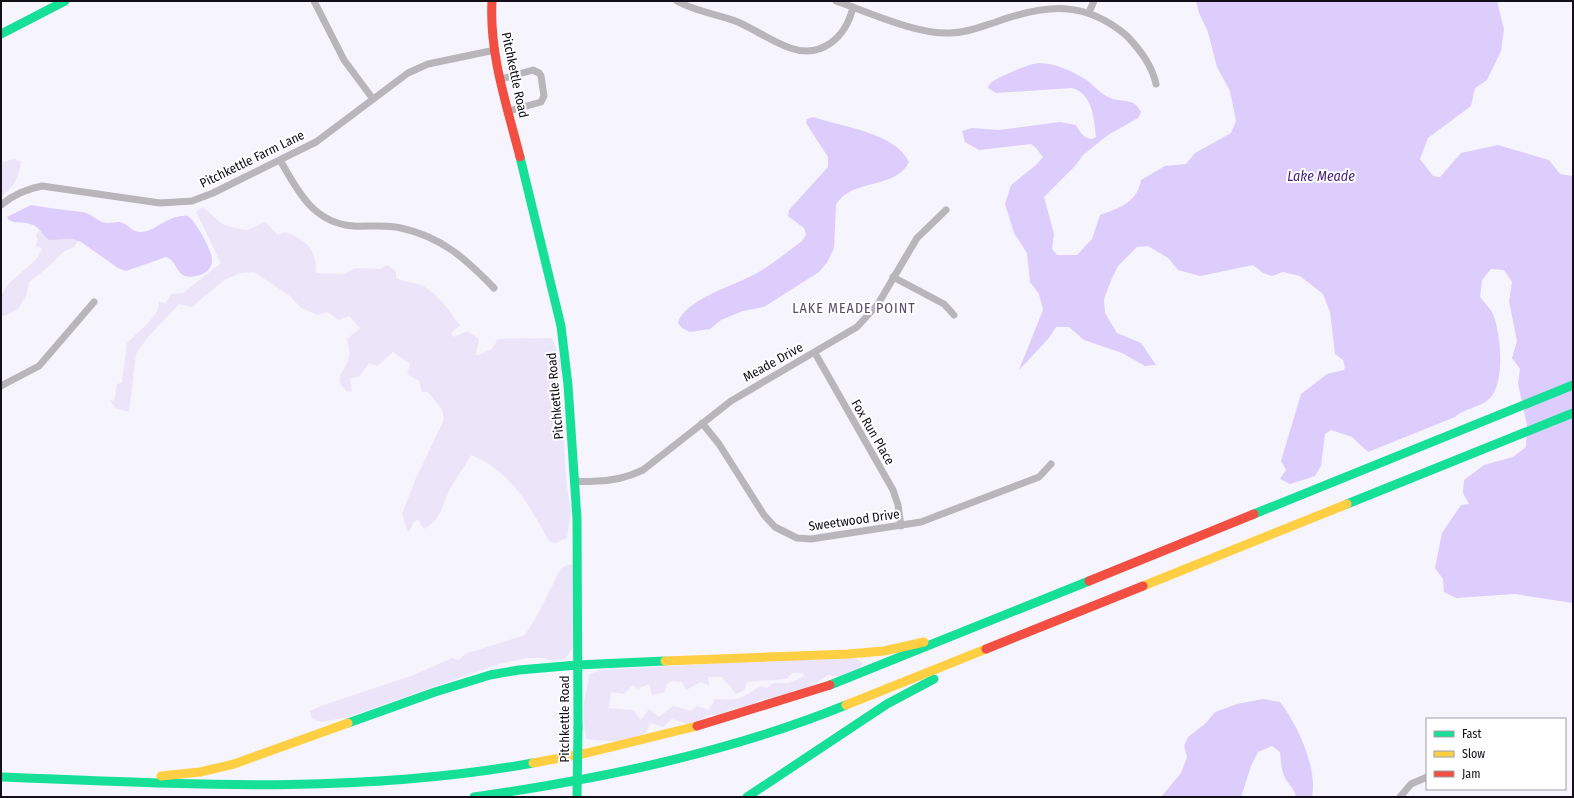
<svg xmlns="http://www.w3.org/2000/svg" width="1574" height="798" font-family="'Fira Sans Condensed',sans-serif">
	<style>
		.green { fill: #ece5fa; fill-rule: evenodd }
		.water { fill: #ddcdfc }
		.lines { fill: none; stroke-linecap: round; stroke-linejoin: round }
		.street { stroke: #b8b6bb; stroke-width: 7 }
		.fast { stroke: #16e098; stroke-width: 9 }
		.slow { stroke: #ffcf43; stroke-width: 9 }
		.jam { stroke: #f24e42; stroke-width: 9 }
		.fast-bridge { stroke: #16e098; stroke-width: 9 }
		.labels { text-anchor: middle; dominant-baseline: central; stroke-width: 4; stroke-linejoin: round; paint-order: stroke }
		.street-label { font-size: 13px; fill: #120e1a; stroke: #fff }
		.water-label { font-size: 14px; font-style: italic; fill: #471d77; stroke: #fff }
		.neighbourhood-label { font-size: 14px; letter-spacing: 1px; fill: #564c69; stroke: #fff }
	</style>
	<rect width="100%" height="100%" fill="#f6f4fc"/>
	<path class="green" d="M15,159L21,162C18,178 15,187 1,196V162Z
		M203,207L222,224L235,228L248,230L265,222L278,235L285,232C307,241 316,248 316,273L344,274L355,268L379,269L388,265L396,272V278C404,282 412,282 420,285C437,291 449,312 460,325L451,333L454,337L467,331L479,339L476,356L492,349L498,339L552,338L563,368L557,377L562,399L566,480L571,511L567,538L556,543L549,541C530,506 510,470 471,455C466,465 459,473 454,482C442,500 445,517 424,529L418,520L414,522L408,533L402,514L416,478L444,420L442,409L428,392H422L419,381L407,374L410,364L393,352L377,366L369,363L359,377L350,378L352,391L348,392C330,378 347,371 349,356C350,351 348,344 347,339L360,328L349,316L339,320L327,312L318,315L301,308L290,296L254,272L241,273L224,280L192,307L179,304L147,338L136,354L129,412L115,408L110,400L114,401L117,384L122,383L127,343L150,321L158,310L159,302L166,303L171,294L183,293L221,263L196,212Z
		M39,231L42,232L49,240L73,239L78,241L74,247L63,252L47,268L29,282L27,294L18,309L5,316L1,315C1,310 0,304 1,299C5,277 37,268 42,248L35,246L38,241L36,234Z
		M571,564L574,568L573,648L565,659L552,661L545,658H527L499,664L348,717L322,722L312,719L310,711L321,706L414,675L452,658L459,660L465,654L525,635L538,614L561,568Z
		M852,656L863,663L858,671L841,677L829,675L804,690H794L786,696L763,699L746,707L730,709L721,716L710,715L690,725L672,719L663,727L650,723L646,733L621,742L586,739C582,711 583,702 590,674L601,670ZM793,673H803L805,676L789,683H773L767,688L760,686C741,699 738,701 715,699L709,710L697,706L691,711L673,706L659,717L649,709L641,720L633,710L609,708L611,692L624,694L633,685L637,689L649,684L652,695L665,692L666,685L672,681L682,682L686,690L701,682L709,686L708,677H722L736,694L745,690L747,682L786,679Z"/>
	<path class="water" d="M1196,1H1497L1504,29L1501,51L1487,80L1475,88L1471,106L1428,138L1420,159L1433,176L1440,177L1461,153L1498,145L1549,160L1560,174L1573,176V603L1515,594L1456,598L1444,592L1443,579L1435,568L1442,533L1461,505L1469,504L1463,493L1464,480L1484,465L1513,457L1526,447L1527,425L1518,384L1520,369L1512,358L1517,341L1509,301L1512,282L1504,270L1491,269L1482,280L1480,297C1484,302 1490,308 1493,314C1501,334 1506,385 1488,400C1478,408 1465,408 1455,417L1368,452L1352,437L1331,430L1325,434L1321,466L1315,476L1290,484L1280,479L1286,470L1281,461L1301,394L1327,374L1344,370L1345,367L1343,360L1335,354L1330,312L1323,294L1300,276L1283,272L1272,276L1263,273L1253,265L1200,276L1178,270L1168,258L1148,246L1137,247L1118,266L1112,278L1104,299L1105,313L1117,333L1141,343L1156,365L1145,366L1122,353L1084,340L1069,327H1056L1048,339L1019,370L1043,310L1039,294L1030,282L1027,253L1014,233L1005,204L1011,185L1036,165L1043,157L1036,148L1031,144L979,150L965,142L962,131L972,128L999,130L1060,122L1076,125C1080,132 1083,138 1092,139L1096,137C1094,119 1093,94 1072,88L996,93L988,88C989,81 1001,77 1007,74C1016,70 1029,64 1039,63C1055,63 1075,72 1088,81C1095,87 1101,94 1110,98C1122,103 1134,97 1141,112L1138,118L1108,135L1083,155L1075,166L1044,197L1054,234L1052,249L1057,255H1077L1092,239L1100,215C1119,208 1137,203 1141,180L1165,166L1186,164L1195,153L1231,133L1236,121L1230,91L1217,67L1208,32L1199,13Z
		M813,117C841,127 895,132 909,162C896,190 850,178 836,205L834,248L828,261L819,272L764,307L743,311L721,320L710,329L690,332L682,328L678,323C684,299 737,285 757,273C773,264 787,252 802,241L806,235L804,228L788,216L789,210L828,167V157L806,123L807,119Z
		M31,205C48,208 65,210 82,212C90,213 95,219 102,222C108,224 113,222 120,222C127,223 131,231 139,232C156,233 167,214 188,216C196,222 213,251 212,262C211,269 206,273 200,275C195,276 190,278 185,276C176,273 176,260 166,257L126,271L118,268L81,242L73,239L49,240C42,235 40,226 30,224C23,221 10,225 7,217Z
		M1263,699L1280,702C1297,724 1318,768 1312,797H1296C1294,789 1291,787 1287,781C1281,773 1281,761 1280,752L1272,746L1258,752L1251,766L1241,797H1161L1181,773L1187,757L1184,746L1188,737L1206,723L1215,712L1237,704Z"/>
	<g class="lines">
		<path class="street" d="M314,1L344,60L373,99
			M677,1C696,12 718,14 738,22C756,30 772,42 790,48C822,59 846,37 853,7
			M836,1C868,12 915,34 949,33C966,33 980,27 996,22C1046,4 1085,0 1127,36C1140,50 1152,65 1156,84
			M1090,10L1094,1
			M501,79L533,70L539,73L541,76L544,96L541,102L509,111
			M280,160C297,190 313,223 353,226C369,227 385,224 401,228C442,237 466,259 494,288
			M1,205C14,194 26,189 42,186L160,203L192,201L213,193L316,142L408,73L428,64L495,50
			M893,277L944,304L954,315
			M815,353L893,490L898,505L901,526
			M1,386L39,366L94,302
			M702,423L719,444L764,515L775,527L797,538L811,539L921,522L1039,477L1051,464
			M575,481C599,483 621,481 643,470L731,401L857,327L878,304L917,238L946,210
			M1400,797L1411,784L1427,777"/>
		<path class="fast" d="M1,34L65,1
			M520,157L561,326L568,385L577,519L578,728
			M1347,504L1573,413
			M1254,514L1573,385
			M830,685L1089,581
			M348,723L435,692L490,675L519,670L577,665L665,661
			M1,777C179,784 357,795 533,763
			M474,797C600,779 728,753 846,705
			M747,797L887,704L934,679"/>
		<path class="slow" d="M1143,586L1347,504
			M665,661L848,654L884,651L924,642
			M846,705L986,649
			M533,763L587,753L697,726
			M161,776L200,772L234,764L348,723"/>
		<path class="jam" d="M492,1C489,54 507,106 520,157
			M1089,581L1254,514
			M986,649L1143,586
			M697,726L830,685"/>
		<path class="fast-bridge" d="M577,797L578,728"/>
	</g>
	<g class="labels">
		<g class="street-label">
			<text transform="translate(515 75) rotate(78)">Pitchkettle Road</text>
			<text transform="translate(252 159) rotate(-26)">Pitchkettle Farm Lane</text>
			<text transform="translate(773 362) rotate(-29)">Meade Drive</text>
			<text transform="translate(555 396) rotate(-95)">Pitchkettle Road</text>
			<text transform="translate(873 432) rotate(60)">Fox Run Place</text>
			<text transform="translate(854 520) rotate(-8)">Sweetwood Drive</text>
			<text transform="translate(564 719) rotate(-90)">Pitchkettle Road</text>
		</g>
		<g class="water-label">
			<text x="1321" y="176">Lake Meade</text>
		</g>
		<g class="neighbourhood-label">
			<text x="854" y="308">LAKE MEADE POINT</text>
		</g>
	</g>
	<rect width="1574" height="798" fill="none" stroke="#120e1a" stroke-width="4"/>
	<rect x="1426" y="718" width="140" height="72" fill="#ffffff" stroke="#a09fa3"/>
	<rect x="1434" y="731" width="20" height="6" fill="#16e098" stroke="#a09fa3"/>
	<text x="1462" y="738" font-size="12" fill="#120e1a">Fast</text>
	<rect x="1434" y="751" width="20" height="6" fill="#ffcf43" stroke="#a09fa3"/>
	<text x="1462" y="758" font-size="12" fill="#120e1a">Slow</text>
	<rect x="1434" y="771" width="20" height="6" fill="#f24e42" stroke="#a09fa3"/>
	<text x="1462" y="778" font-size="12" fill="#120e1a">Jam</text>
</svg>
